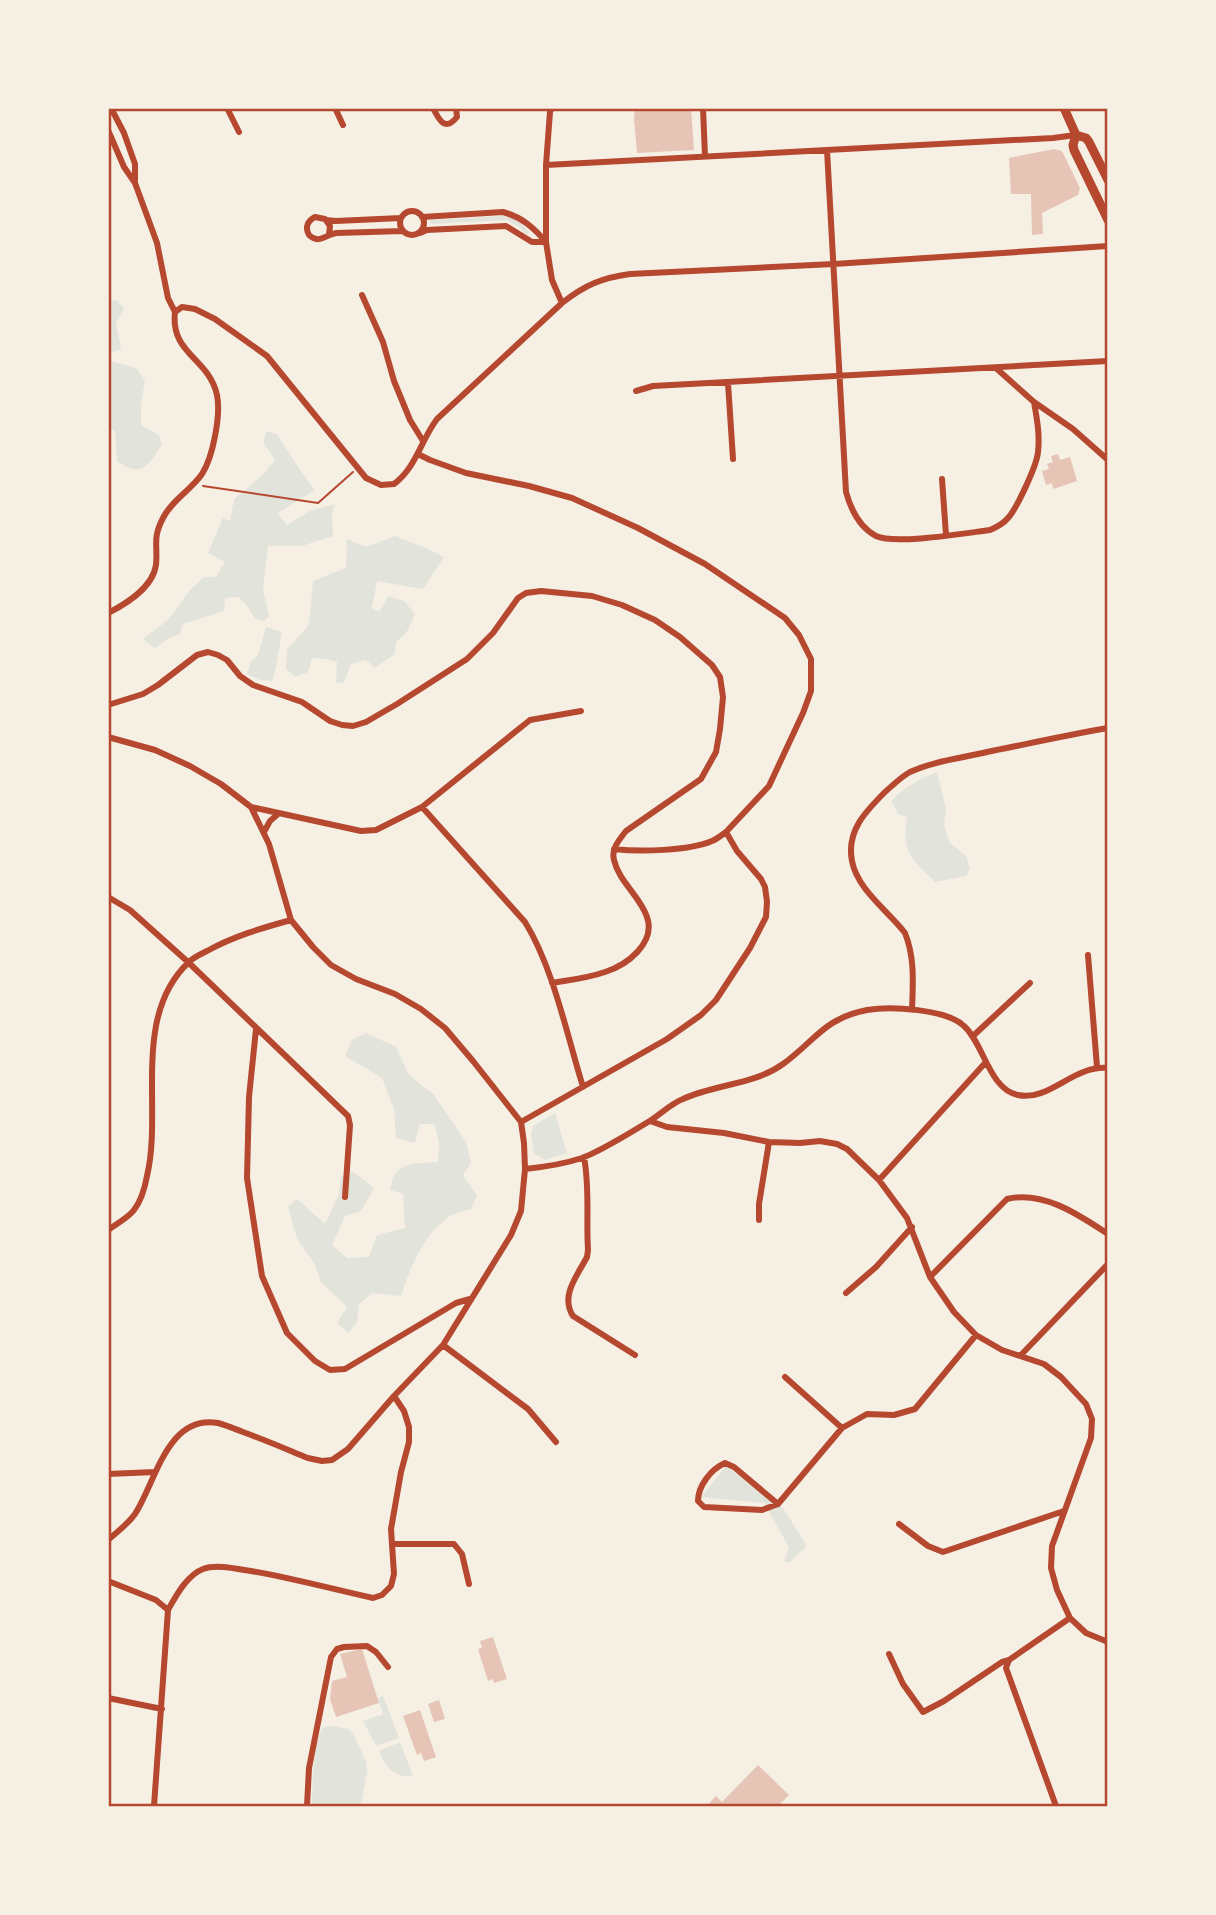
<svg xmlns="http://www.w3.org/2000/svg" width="1216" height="1915" font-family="'Space Grotesk',sans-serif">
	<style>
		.green { fill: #e2e4dc }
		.building { fill: #e6c5b7 }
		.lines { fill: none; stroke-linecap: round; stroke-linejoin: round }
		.path { stroke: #b5482f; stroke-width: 2 }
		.minor { stroke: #b5482f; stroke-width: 6 }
		.primary { stroke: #b5482f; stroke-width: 9 }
		.neatline { fill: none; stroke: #b5482f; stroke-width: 2.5 }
	</style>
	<rect width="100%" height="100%" fill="#f6efe4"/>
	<path class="green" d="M501,216C513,216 522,222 529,232L528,234H526L518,226L506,220L431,224L429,221L431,220Z
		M117,300L124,309L116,323L121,349L109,353V301Z
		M109,355L111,361L136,368L145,380L141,405V425L159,435L162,444C149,465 142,479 117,461L115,431L109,427Z
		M267,431L277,434L300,470L315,490L278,513L287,525L310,511L335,504L332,514L333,536L302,546H268L263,590L269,616L264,621L255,619L246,604L238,597L225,598L224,611L183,624L180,634L169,638L155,648L143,639L169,619L189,591L204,577H216L225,562L208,553L223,518L230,521L234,499L262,476L275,460L263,442Z
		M395,536L426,548L444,557L423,589L377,581L372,608L379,612L388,596L404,601L415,614L408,630L396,643L395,654L375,668L366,660L351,664L344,682L336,683L337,662L326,659L312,658L308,672L295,677L286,669L287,649L309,625L313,581L346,568L347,539L366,547Z
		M266,627L282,632L275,672L272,681L260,680L247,674L251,661L258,655Z
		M937,772L946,809L944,825L949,842L966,856L970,868L966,876L935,882C912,858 901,854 907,817L898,814L891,801C905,787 919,779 937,772Z
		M366,1033L396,1047L409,1075L434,1095L466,1142L471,1163L463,1175L477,1196L471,1209C465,1211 456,1213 450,1216C424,1234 410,1267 401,1296L373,1293L359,1304L357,1322L348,1333L337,1323L347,1307L321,1282L314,1263L297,1239L288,1207L297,1199L325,1224L339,1194L341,1177L352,1171L374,1188L361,1211L345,1216L332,1245L347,1258L369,1257L377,1235L405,1228L403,1194L390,1190C395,1160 413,1164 438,1162L439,1144L435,1124H420L415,1143L396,1138L394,1109L382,1078L345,1056L352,1040Z
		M555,1113L567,1153L545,1160L534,1153L531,1134L533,1126Z
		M726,1466L783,1508L807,1546L790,1562H784L789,1547L764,1503L701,1497Z
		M383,1696L399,1738L376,1746L363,1721L383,1714L378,1698Z
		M332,1726L348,1729L353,1733L366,1762L367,1772L361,1806H312C312,1790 313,1737 324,1727Z
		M400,1742L413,1776C394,1778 386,1767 379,1751Z"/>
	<path class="building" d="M635,108H691L694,150L637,153L634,119Z
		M1054,149L1062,151L1080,188L1078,195L1042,213L1043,234L1032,235L1031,194H1011L1009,158Z
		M1058,454L1060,460L1070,457L1077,481L1053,489L1052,483L1046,485L1042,471L1049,469L1047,464L1053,462L1051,456Z
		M493,1637L507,1679L494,1683L493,1679L488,1681L478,1649L482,1648L480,1641Z
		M362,1649L379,1703L336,1717L330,1699L332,1681L347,1677L340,1654Z
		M439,1700L445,1719L434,1722L428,1704Z
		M420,1710L436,1757L424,1761L421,1753L417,1755L403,1716Z
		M758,1765L789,1795L778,1806H707L716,1796L722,1802Z"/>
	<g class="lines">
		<path class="path" d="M203,486L318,503L353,472"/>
		<path class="minor" d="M111,108L124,133L135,164V181
			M227,108L239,132
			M335,108L343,125
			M433,108C439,120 445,132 457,117L456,108
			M703,108L705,156
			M108,130L124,167L135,183L157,243L168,298L175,312
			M827,150L846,492C851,510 859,527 876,536C895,545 966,533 990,530C997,527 1003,524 1008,518C1017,508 1037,465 1038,452C1040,435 1037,419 1034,402
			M546,165L1053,138L1076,135
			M400 223a12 12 0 1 1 24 0a12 12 0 1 1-24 0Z
			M326,220L336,221L401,218
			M420,233L427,230L506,226L532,242H546C534,228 522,217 503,212L422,217
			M329,234L330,226L325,219L315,217C307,221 305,228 309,235C319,245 326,234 337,233L402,231
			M362,295L383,342L394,381L410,420L423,441
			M562,303C585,285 601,278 630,274L834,264L1108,246
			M175,312L182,307L195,309L215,319L267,356L366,478L381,485L394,484C416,468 421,440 437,419L562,303L552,280L546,242V165L550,112L552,108
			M997,369L1034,402L1073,429L1108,460
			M728,383L733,459
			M636,391L653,386L1108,361
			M418,454L430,460L466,473L529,486L572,498L638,528L705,564L785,618L799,635L811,659V691L803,713L769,786L726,832L737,851L761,879L765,887L767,902L766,917L750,948L716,1000L701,1015L667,1039L521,1122
			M942,479L946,535
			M108,613C126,604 153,587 156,565C158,545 152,539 163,518C172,500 191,490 202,474C213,457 221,415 217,395C209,358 170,354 175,312
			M108,705L143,694L158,685L197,655L208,652L218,655L227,660L240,676L253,685L302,702L330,721L342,725L353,726L366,722L397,704L467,659L493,633L518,598L526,593L541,591L592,596L622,605L655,620L680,637L712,665L720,677L723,697L720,729L716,752L701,779L626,831C619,840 611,849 614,860C619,882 640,896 647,917C656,943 627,965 605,972C588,978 570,980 552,983
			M108,737L155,750L190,766L221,784L251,807L269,844L291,920L313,947L331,965L356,979L395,994L421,1009L445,1028L473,1061L521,1122L524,1143L525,1169L521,1211L511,1235L443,1345L394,1396L348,1449L332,1460L322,1461L308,1458C286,1449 265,1440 243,1432C235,1429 226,1425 218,1423C167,1414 156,1482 135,1514C128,1524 117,1532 108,1540
			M251,807L361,831L376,830L422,807L530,720L581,711
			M422,807L525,922C553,967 567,1035 583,1087
			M264,832L270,821L278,814
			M614,849C639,852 689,851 712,841C717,839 722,835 726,832
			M108,897L130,910L188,962L348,1116L350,1125L345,1197
			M1088,955L1097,1067
			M912,1010C913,983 915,958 905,933C888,911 857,889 852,861C846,831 866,811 885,792C893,785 901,777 910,772C934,761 962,758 987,752C1027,744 1067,735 1108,728
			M256,1029L249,1097L247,1178L262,1276L287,1333L315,1361L330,1370L345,1369L456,1303L470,1299
			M973,1036L1030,983
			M650,1121L667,1127L724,1133L769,1142L800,1143L820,1141L837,1144L847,1149L879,1180L907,1218L930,1277L954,1312L976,1335L1002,1350L1044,1364L1061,1377L1086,1404L1092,1419L1091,1438L1052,1546L1051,1568L1057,1590L1070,1618L1086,1633L1108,1642
			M584,1157C590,1189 586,1218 588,1250L587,1257C577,1276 560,1296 573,1316L635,1355
			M525,1169C544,1167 564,1164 582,1158C601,1151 630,1133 648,1122C660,1115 670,1104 683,1099C715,1084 754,1085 783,1064C814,1042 824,1018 867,1010C890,1006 947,1009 964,1026C984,1044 989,1089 1018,1095C1049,1102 1073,1065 1108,1068
			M879,1180L986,1062
			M759,1220V1204L769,1142
			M108,1230C116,1224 128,1218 134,1210C141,1201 145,1187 147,1176C163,1109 131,1016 189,962C194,957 201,954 207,951C234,936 262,928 291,920
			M930,1277L1007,1199C1043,1190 1079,1215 1108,1234
			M846,1293L876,1267L912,1227
			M443,1345L528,1409L556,1442
			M1021,1355L1108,1264
			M785,1377L842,1428
			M725,1463L734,1467L778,1504L762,1510L704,1507L698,1501C698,1486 711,1469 725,1463Z
			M108,1474L155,1472
			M778,1504L842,1428L867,1414L894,1415L915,1409L976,1335
			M899,1524L928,1546L943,1552L1064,1511
			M393,1544H454L462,1554L469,1584
			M108,1581L156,1600L168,1610L154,1806
			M168,1610C176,1596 187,1575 203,1569C217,1564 237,1569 251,1571C292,1578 332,1589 373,1598L382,1595L391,1586L394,1574L391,1529L401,1472L409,1442V1427L404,1411L394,1396
			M889,1654L903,1684L923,1712L944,1701L1002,1662L1009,1660
			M108,1698L162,1709
			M307,1806L309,1768L331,1657L337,1649L344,1647L367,1646L376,1652L388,1667
			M1056,1806L1006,1668L1009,1660L1070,1618"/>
		<path class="primary" d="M1064,108L1076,135
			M1076,135L1073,145L1074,150L1108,220
			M1076,135L1086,138L1089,142L1108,180"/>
	</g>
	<rect width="1216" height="1915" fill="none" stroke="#f6efe4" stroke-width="220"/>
	<rect x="110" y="110" width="996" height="1695" class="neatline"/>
</svg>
